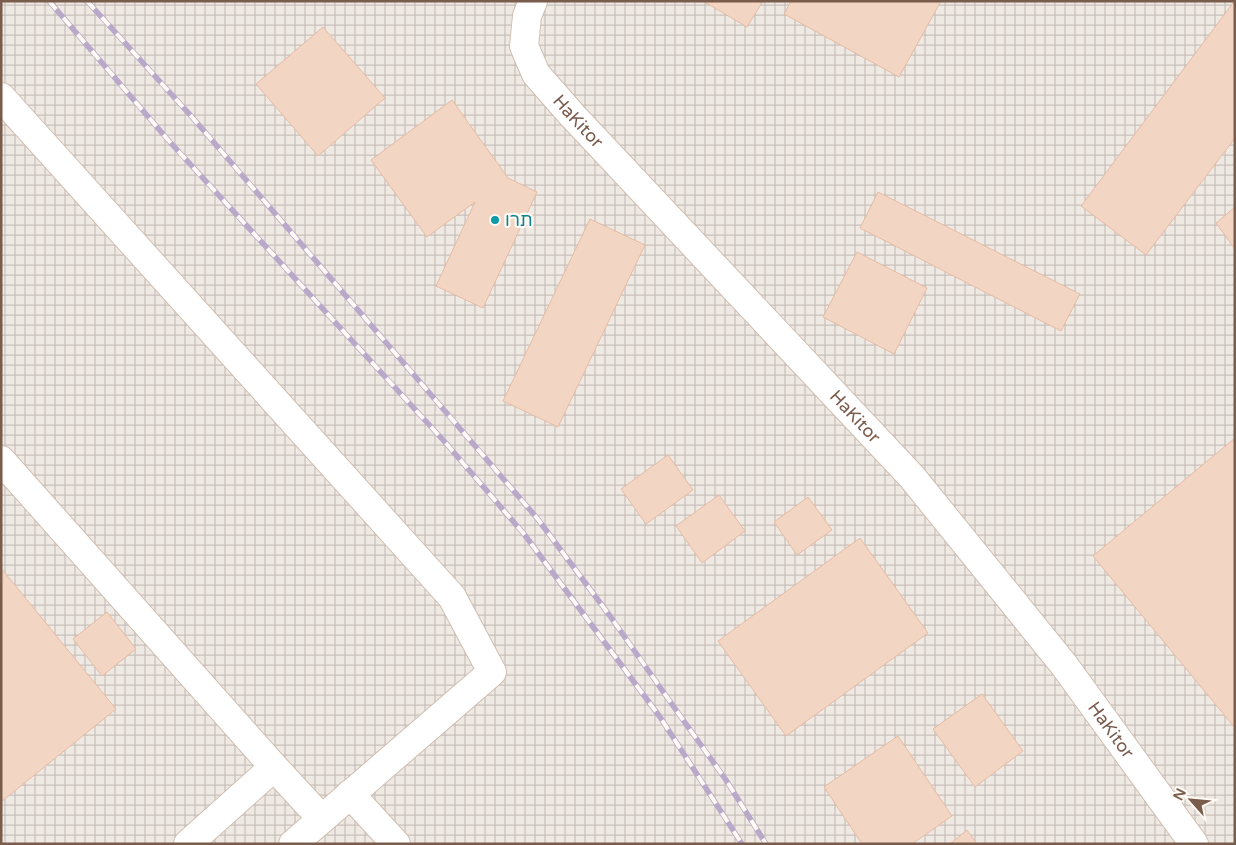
<svg xmlns="http://www.w3.org/2000/svg" width="1236" height="845" font-family="'Varela Round',Heebo,sans-serif">
	<style>
		.industrial { fill: url(#industrial-grid) }
		.building { fill: #f3d5c3; stroke: #e6bba3 }
		.lines { fill: none; stroke-linecap: round; stroke-linejoin: round }
		.minor-casing { stroke: #d1beb0; stroke-width: 30 }
		.minor { stroke: #fff; stroke-width: 28 }
		.rail-casing { stroke: #b9a8c9; stroke-width: 5.5 }
		.rail { stroke: #fffaf3; stroke-width: 4; stroke-dasharray: 11; stroke-linecap: butt }
		.culture-dot { fill: #0f9aa8; stroke: #fffaf3; stroke-width: 2 }
		.labels { text-anchor: middle; dominant-baseline: central; stroke-width: 4.5; stroke-linejoin: round; paint-order: stroke }
		.street-label { font-size: 18px; fill: #7a5c4d; stroke: #fffaf3 }
		.culture-label { font-size: 18px; fill: #0d838f; stroke: #fffaf3; text-anchor: start }
	</style>
	<defs>
		<pattern id="industrial-grid" width="8" height="8" patternUnits="userSpaceOnUse" patternTransform="scale(1.25)"><rect width="8" height="8" fill="#efe9e4"/><path d="M0 4h8M4 0v8" fill="none" stroke="#c7c0bb"/></pattern>
	</defs>
	<rect width="100%" height="100%" fill="#fdf6ec"/>
	<path class="industrial" d="M1,1H1235V844H1Z"/>
	<path class="building" d="M703,1H763L747,27Z
		M791,1H941L899,77L784,14Z
		M1233,3L1235,5V138L1146,255L1081,206Z
		M323,27L385,98L318,156L256,84Z
		M452,100L508,178L537,192L483,308L436,286L475,202L427,237L371,160Z
		M878,192L1080,294L1061,331L860,228Z
		M1235,207V249L1216,223Z
		M590,219L645,245L558,427L503,401Z
		M857,252L927,288L894,354L823,317Z
		M1235,438V728L1093,556Z
		M668,455L693,490L646,524L621,489Z
		M719,495L745,531L702,563L676,526Z
		M808,497L832,530L797,555L774,522Z
		M860,538L928,633L786,736L718,641Z
		M1,568L116,709L1,802Z
		M107,612L136,649L102,676L73,639Z
		M982,694L1023,751L975,787L933,729Z
		M898,736L952,816L912,844H862L824,787Z
		M967,830L977,844H950Z"/>
	<g class="lines">
		<defs>
			<g id="minor">
				<path id="s1" d="M533,1L527,16L524,46L536,74L572,115L912,477L1064,665L1194,844"/>
				<path d="M1,97L452,597L492,672L293,844"/>
				<path d="M1,460L274,767L322,819"/>
				<path d="M350,794L396,844"/>
				<path d="M188,844L274,767"/>
			</g>
		</defs>
		<use href="#minor" class="minor-casing"/>
		<use href="#minor" class="minor"/>
		<defs>
			<path id="rail" d="M49,1L169,141L444,441L524,534L660,717L742,844
				M87,1L192,117L537,518L610,616L676,710L726,780L766,844"/>
		</defs>
		<use href="#rail" class="rail-casing"/>
		<use href="#rail" class="rail"/>
	</g>
	<circle class="culture-dot" cx="495" cy="220" r="5"/>
	<g class="labels">
		<g class="street-label">
			<text stroke="none"><textPath href="#s1" startOffset="140">HaKitor</textPath></text>
			<text stroke="none"><textPath href="#s1" startOffset="545">HaKitor</textPath></text>
			<text stroke="none"><textPath href="#s1" startOffset="950">HaKitor</textPath></text>
		</g>
		<g class="culture-label">
			<text x="505" y="220">תרו</text>
		</g>
	</g>
	<rect width="1236" height="845" fill="none" stroke="#7a5c4d" stroke-width="5"/>
	<g transform="translate(1191 800) rotate(297)" stroke="#fffaf3" stroke-width="4" paint-order="stroke">
	<path d="M0-4L9 19L0 12L-9 19Z" fill="#7a5c4d"/>
	<text y="-8" font-size="14" font-weight="bold" text-anchor="middle" fill="#7a5c4d">N</text>
	</g>
</svg>
